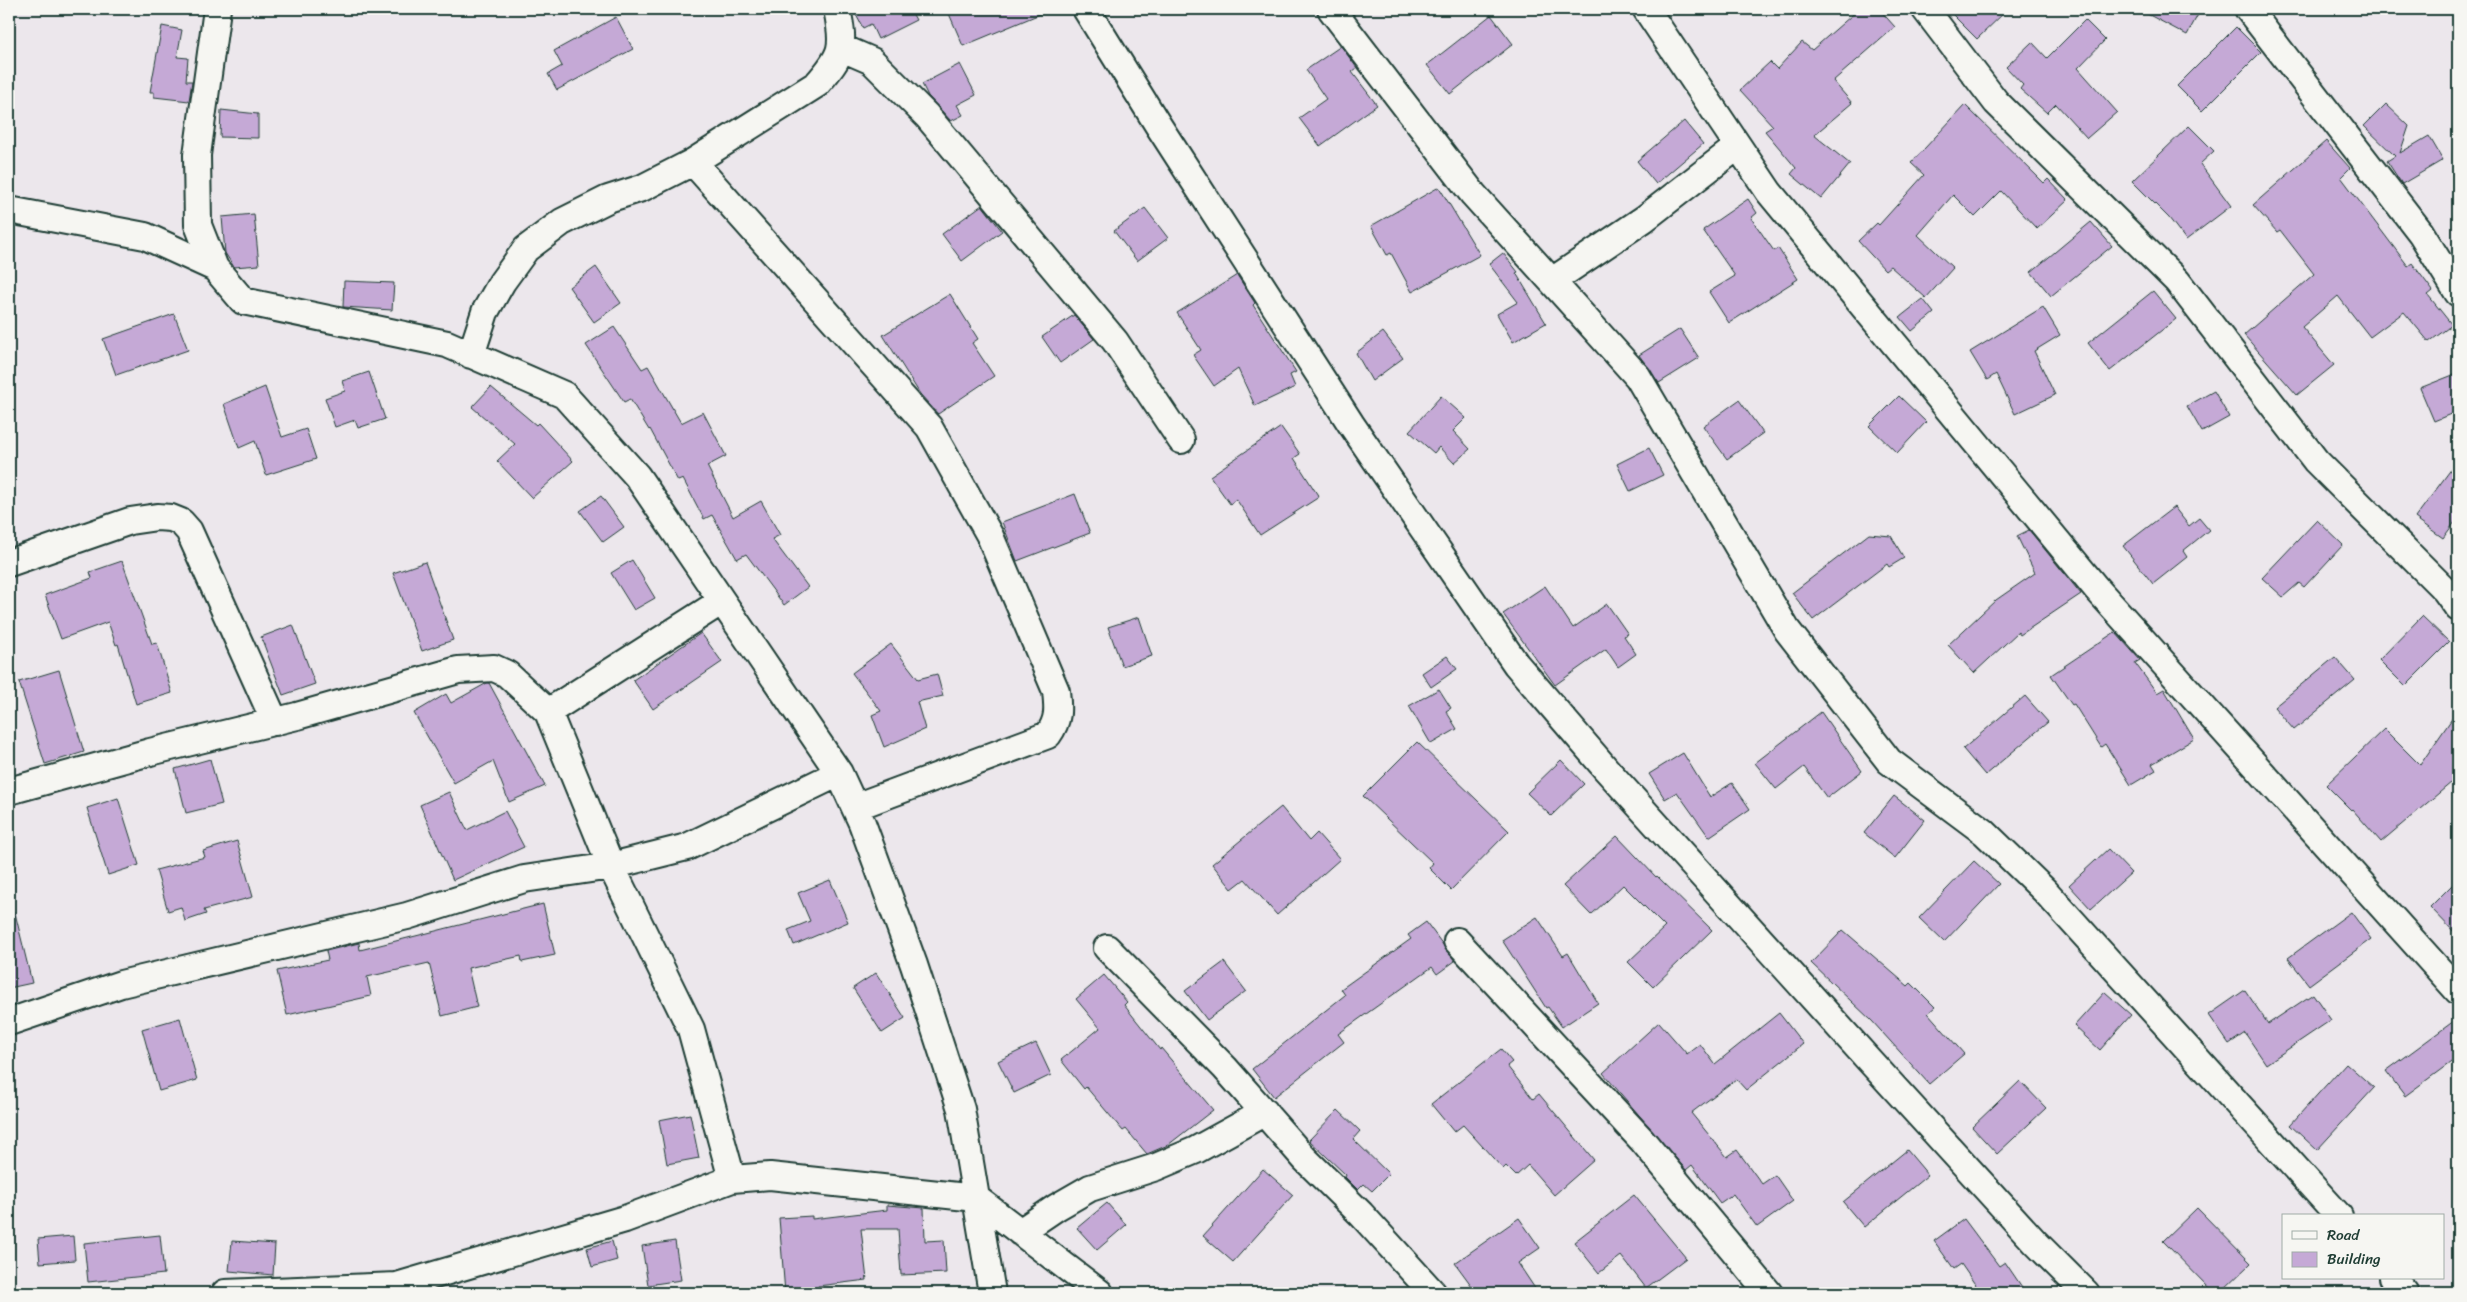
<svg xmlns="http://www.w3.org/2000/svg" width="2467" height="1302" font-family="Sriracha,sans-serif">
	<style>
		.building { fill: #c5a9d6; stroke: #1f3d34 }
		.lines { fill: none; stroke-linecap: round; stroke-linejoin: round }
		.minor-casing { stroke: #1f3d34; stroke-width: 30 }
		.minor { stroke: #f6f6f2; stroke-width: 26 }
	</style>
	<rect width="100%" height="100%" fill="#ece7ec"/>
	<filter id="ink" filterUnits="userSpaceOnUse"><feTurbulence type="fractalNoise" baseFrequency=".02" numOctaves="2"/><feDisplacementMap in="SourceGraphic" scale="10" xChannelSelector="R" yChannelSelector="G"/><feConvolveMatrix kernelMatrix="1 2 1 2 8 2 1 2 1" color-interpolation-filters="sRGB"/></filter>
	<g filter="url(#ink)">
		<path class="building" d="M864,9H910L916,20L878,39L871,24L863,28L855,13Z
			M947,9H1052L963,46Z
			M1859,9H1879L1895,27L1833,81L1852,103L1814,135L1850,164L1821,199L1791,174L1796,168L1765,131L1773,126L1740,90L1770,62L1777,69L1802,42L1812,50Z
			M1947,9H2008L1977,39Z
			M2138,9H2201L2187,35Z
			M1491,15L1513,44L1450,94L1427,65Z
			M616,17L633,49L557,90L548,74L562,66L554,51Z
			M2085,20L2105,40L2078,68L2117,112L2087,138L2056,104L2047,113L2020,89L2023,85L2006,67L2032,42L2047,58Z
			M162,26L182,30L177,57L188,58L186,81H192L189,101L154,97V92H150Z
			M2236,27L2261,52L2202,111L2177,86Z
			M1341,46L1357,68L1352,72L1377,105L1320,146L1299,118L1326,99L1306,70Z
			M960,64L976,95L957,105L963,115L951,121L928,96L922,84Z
			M2386,104L2409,126L2400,153L2429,136L2443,160L2402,184L2387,161L2395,156L2364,126Z
			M1965,105L2044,183L2048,179L2068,200L2037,229L2001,191L1975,217L1953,195L1918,235L1953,268L1926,298L1890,266L1885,270L1858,241L1877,223L1879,225L1924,175L1911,163Z
			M221,110L258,114V138L220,137Z
			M1684,121L1703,144L1656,184L1637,161Z
			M2189,126L2214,151L2200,164L2231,206L2186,240L2169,218L2132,181Z
			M2326,141L2350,168L2341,177L2408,266L2412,263L2433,291L2428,295L2452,325L2429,342L2404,312L2370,337L2338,296L2302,327L2334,365L2297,395L2244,335L2314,274L2280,230L2277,232L2253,205Z
			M1439,187L1480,255L1412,292L1391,253L1387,255L1371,226Z
			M1748,199L1757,213L1751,218L1774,251L1778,248L1798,279L1729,323L1709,292L1735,276L1703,230Z
			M982,205L1002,231L962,261L942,234Z
			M1145,208L1168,238L1137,261L1114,231Z
			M254,214L259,265L234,267L225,253L222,217Z
			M2091,222L2112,246L2051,296L2031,272Z
			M1503,253L1518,272L1516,273L1546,323L1513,342L1497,314L1518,302L1489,264Z
			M596,267L621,303L594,322L569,287Z
			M1237,275L1255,303L1253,305L1296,372L1290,375L1295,387L1255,406L1238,369L1214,386L1193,355L1201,350L1177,313Z
			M344,281L394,283L392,310L343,307Z
			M2153,291L2176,319L2110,371L2088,343Z
			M950,294L978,339L972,343L994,376L938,414L920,394L883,335Z
			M1923,299L1934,313L1912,331L1900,317Z
			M2043,307L2060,335L2034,351L2055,395L2015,414L1996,374L1987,380L1970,352Z
			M174,314L188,350L116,375L103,339Z
			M1074,315L1094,339L1060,363L1042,337Z
			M614,327L642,369L648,366L681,423L703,412L726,456L707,466L733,517L761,501L780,535L772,539L808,587L784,605L746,554L737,559L712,515L704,519L683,479L678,481L650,429L649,430L630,399L624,402L586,345Z
			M1680,329L1699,358L1659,383L1639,355Z
			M1383,332L1403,358L1372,381L1356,353Z
			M369,372L385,419L358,428L355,420L335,427L325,398L345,391L342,381Z
			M2458,373V411L2434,421L2420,388Z
			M265,387L282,437L306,429L316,459L266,475L255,441L239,448L224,404Z
			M491,387L536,425L538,423L573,461L532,498L497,461L515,444L472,407Z
			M2214,391L2229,417L2202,432L2187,406Z
			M1441,396L1466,418L1453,431L1470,449L1454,463L1439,447L1434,453L1409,431Z
			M1899,396L1926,422L1897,453L1869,426Z
			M1739,400L1763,433L1727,459L1703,426Z
			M1281,427L1300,454L1294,458L1319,497L1260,535L1236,499L1230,504L1210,476Z
			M1649,448L1663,475L1630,491L1617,464Z
			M2458,460V518L2443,538L2415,518Z
			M1075,494L1090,533L1017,561L1002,522Z
			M601,496L624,527L603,542L580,511Z
			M2174,507L2189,526L2199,518L2209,530L2183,551L2187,557L2153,584L2123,546Z
			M2317,520L2343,545L2304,587L2299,583L2283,597L2262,578Z
			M2029,530L2081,594L2020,635L2018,632L1974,673L1948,645L1996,600L2035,573L2017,536Z
			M1869,534L1891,536L1904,558L1889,567L1887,564L1813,620L1792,593Z
			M632,560L655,598L634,610L611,573Z
			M122,561L152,644L157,643L172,693L136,704L118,644L116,645L108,622L61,639L45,595L92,578L90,572Z
			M425,562L453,640L422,651L393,573Z
			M1545,586L1573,628L1607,604L1628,634L1624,636L1636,654L1618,667L1606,649L1555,685L1503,614Z
			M2422,616L2449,642L2405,686L2379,660Z
			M1139,617L1152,656L1122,666L1108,627Z
			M293,625L315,684L283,695L261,637Z
			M2115,632L2140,660L2135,663L2157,693L2164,689L2194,739L2152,764L2156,770L2131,785L2105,744L2101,747L2074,704L2072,705L2051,675Z
			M701,633L722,662L653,709L633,680Z
			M891,644L918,679L937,674L943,696L917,702L925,729L884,747L872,715L881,711L852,673Z
			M1447,656L1457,669L1431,687L1422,673Z
			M2335,657L2355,680L2294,730L2274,707Z
			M59,670L84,752L45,764L19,682Z
			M487,683H489L545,786L509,802L493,761L454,783L414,713L446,694L451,703Z
			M1439,689L1451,708L1446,711L1457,729L1431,744L1409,706Z
			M2025,696L2048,722L1985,775L1963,749Z
			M2458,710V773L2452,782L2381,842L2352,809L2351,810L2326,785L2384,729L2420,765Z
			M1821,712L1862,771L1827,798L1804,767L1776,789L1755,763Z
			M1417,742L1509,831L1451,890L1429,868L1433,863L1363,796Z
			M1683,753L1710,797L1732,783L1750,809L1709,837L1677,792L1665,799L1649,774Z
			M210,759L222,804L186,813L175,769Z
			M1561,760L1584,784L1551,816L1527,793Z
			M449,792L467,830L505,811L524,847L453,880L420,805Z
			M1894,796L1925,820L1895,858L1864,833Z
			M118,798L139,865L108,875L87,808Z
			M1281,807L1309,841L1317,833L1340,859L1277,915L1245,879L1232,889L1212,864Z
			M1617,836L1656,877L1657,876L1712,930L1653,987L1628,962L1665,927L1623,885L1591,915L1563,886Z
			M237,841L253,897L204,910L206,914L185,921L181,907L168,911L156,870L205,857L203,851Z
			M2108,849L2131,873L2091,909L2069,885Z
			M1974,861L1999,884L1944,942L1919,918Z
			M2458,879V936L2430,907Z
			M830,880L848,922L794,945L788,930L810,921L798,893Z
			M543,904L555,955L522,962L521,956L468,968L477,1007L442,1016L429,963L367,977L371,996L287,1015L277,971L328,960L326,951L359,943L360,950Z
			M2351,912L2371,939L2309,985L2288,958Z
			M15,913L32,983L9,988V914Z
			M1537,917L1563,956L1568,953L1598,1003L1562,1027L1548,1007L1546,1008L1502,940Z
			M1426,922L1455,961L1437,974L1432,967L1338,1034L1344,1042L1274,1097L1252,1069L1345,995L1341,989L1411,939L1408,935Z
			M1843,930L1908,986L1911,983L1935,1007L1928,1013L1964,1054L1929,1084L1872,1021L1811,963Z
			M1224,962L1246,991L1207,1020L1185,991Z
			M876,973L905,1018L882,1033L853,988Z
			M1104,975L1127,1002L1124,1005L1160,1050L1161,1048L1213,1110L1168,1145L1147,1154L1126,1129L1123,1131L1086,1087L1084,1089L1061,1060L1100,1028L1076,999Z
			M2245,990L2268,1024L2313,994L2331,1020L2266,1064L2245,1033L2229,1044L2209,1015Z
			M2105,992L2131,1015L2100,1050L2074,1026Z
			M1779,1013L1803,1044L1746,1090L1736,1079L1691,1113L1727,1157L1737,1150L1762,1184L1775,1175L1793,1201L1757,1227L1733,1194L1720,1203L1692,1165L1686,1170L1603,1073L1659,1022L1687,1054L1700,1044L1715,1064Z
			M180,1018L197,1080L159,1091L142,1029Z
			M2458,1018V1057L2405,1096L2386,1071Z
			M1036,1043L1051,1075L1014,1093L998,1061Z
			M1501,1049L1512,1062L1507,1066L1533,1099L1539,1094L1594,1160L1554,1195L1528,1165L1516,1176L1506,1166L1503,1169L1463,1125L1454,1132L1431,1104Z
			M2346,1063L2374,1088L2317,1150L2290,1125Z
			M2020,1081L2046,1108L1997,1154L1972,1127Z
			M1338,1110L1360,1131L1353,1139L1389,1174L1372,1191L1364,1184L1358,1190L1345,1177L1346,1175L1309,1140Z
			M690,1114L699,1158L667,1164L659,1120Z
			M1907,1150L1928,1175L1864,1227L1843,1202Z
			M1263,1169L1293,1195L1233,1262L1203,1236Z
			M1634,1195L1686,1258L1646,1288L1621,1256L1599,1273L1574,1242Z
			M1107,1203L1126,1225L1097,1250L1077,1228Z
			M887,1205L924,1208L925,1241L944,1240L946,1273L901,1275L898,1229H861L867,1280L818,1286V1290L785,1293L779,1218L812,1216V1219L887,1210Z
			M2197,1208L2251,1263L2220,1293H2214L2163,1241Z
			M1519,1218L1540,1248L1518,1263L1538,1293H1477L1455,1263Z
			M1964,1219L1999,1266L2005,1262L2026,1293H1981L1961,1264L1954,1269L1934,1241Z
			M160,1235L164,1274L88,1282L84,1243Z
			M73,1236L75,1260L40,1263L38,1239Z
			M232,1241L275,1244L273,1275L229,1271Z
			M612,1241L617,1260L592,1267L587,1248Z
			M675,1241L681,1280L648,1285L642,1246Z"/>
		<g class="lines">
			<defs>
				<path id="minor" d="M217,9L197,155L198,225L215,268L243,301L447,344L564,395L637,476L839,773L862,823L914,965L961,1109L992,1293
					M1086,9L1158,125L1351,424L1516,664L1606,769L1868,1059L2035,1242L2086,1293
					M1331,9L1473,194L1638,377L1787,630L1889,761L1984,832L2045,891L2339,1216
					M1646,9L1769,192L2096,588L2458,991
					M1925,9L1996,102L2177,281L2316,461L2445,590L2458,608
					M2248,9L2421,233L2458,293
					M842,48L872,61L927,116L1115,341L1181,440
					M693,162L929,427L990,536L1056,691C1058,709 1059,720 1048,735L855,807
					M9,210L145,236L215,268
					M1552,281L1644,219L1738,146
					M471,355L485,312L502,282L526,249L562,222L608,199L642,188L693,162L817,84C843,55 845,47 837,9
					M9,563L130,521L157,517L171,518L181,522L189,531L275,722
					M548,712L611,866L691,1029L732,1179
					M9,791L150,752L297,716L458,670L494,668L507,674L548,712L722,601
					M1457,941L1642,1140L1769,1293
					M1107,948L1225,1068L1305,1159L1361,1214L1433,1293
					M9,1022L121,984L407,916L524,879L611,866L687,847L839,773
					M1020,1232L1057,1207L1090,1188L1156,1167L1196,1150L1265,1112
					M2392,1278L2405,1293
					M225,1293L397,1286L625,1219L732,1179L770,1176L976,1198L1100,1293"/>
			</defs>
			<use href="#minor" class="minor-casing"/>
			<use href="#minor" class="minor"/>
		</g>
	</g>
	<rect width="2467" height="1302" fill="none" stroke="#f6f6f2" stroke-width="30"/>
	<rect x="15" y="15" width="2437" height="1272" fill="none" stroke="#1f3d34" stroke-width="2" filter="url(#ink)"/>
	<rect x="2282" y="1214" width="162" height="65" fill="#f6f6f2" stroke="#a0aca6"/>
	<rect x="2292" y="1231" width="25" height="8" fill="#f6f6f2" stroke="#a0aca6"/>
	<text x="2327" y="1240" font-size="15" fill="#1f3d34">Road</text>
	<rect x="2292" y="1252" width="25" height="15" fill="#c5a9d6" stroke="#a0aca6"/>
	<text x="2327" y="1264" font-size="15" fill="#1f3d34">Building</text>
</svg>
